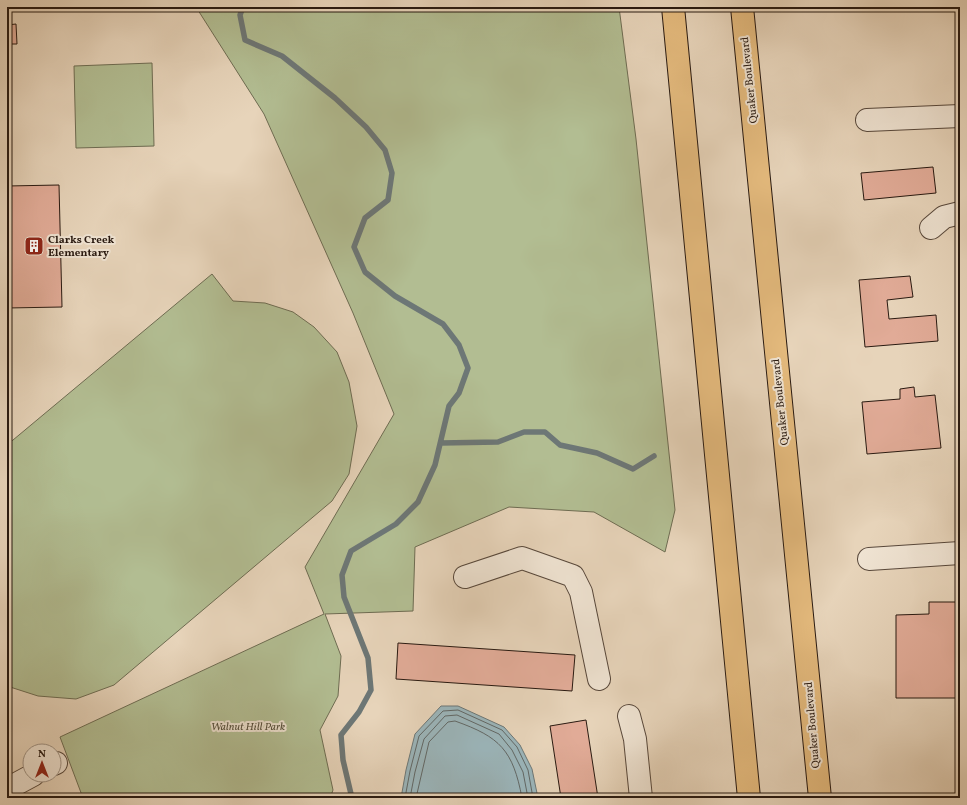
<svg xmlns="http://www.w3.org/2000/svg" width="967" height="805" font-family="Vollkorn,serif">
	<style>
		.green { fill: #b2bd92; stroke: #6e6c52 }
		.water { fill: #9bb5ba; stroke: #6d7776 }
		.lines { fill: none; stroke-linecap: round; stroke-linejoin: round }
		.shore { stroke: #626866; stroke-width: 1 }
		.stream { stroke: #6d7776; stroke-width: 5.5 }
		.building { fill: #e1ab97; stroke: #291a11 }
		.minor-casing { stroke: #58483b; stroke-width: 24 }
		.major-casing { stroke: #291a11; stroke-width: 24 }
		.minor { stroke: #efe3d2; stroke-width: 22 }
		.major { stroke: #e4ba7d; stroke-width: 22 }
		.labels { text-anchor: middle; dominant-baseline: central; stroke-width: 4; stroke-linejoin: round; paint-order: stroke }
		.street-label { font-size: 11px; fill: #291a11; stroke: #efe3d2 }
		.poi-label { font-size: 11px; font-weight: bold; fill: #291a11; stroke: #efe3d2; text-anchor: start }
		.park-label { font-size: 11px; font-style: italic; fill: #524b38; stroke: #efe3d2 }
	</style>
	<rect width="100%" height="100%" fill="#e7d4ba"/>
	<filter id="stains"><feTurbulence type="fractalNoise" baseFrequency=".005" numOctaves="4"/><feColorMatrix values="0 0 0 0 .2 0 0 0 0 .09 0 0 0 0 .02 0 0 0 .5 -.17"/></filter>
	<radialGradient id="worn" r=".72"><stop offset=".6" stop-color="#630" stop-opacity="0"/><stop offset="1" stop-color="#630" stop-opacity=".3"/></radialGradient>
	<path class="green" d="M196,7H619L636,139L675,510L665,552L594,512L509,507L415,547L413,611L325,614L341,656L338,696L320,730L333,790L330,798H83L60,737L324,614L305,567L394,414L353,313L264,114Z
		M152,63L154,146L76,148L74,66Z
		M212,274L233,301L265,303L293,312L314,327L337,352L349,382L357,426L349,474L332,501L114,685L76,699L38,696L7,686V445Z"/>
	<path class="water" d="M441,706H458L504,727L520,745L532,769L538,798H401L406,770L415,734Z"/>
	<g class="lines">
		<path class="shore" d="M405,798L410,771L419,736L443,711L458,710L502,730L517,747L528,770L533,798
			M410,798L415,772L424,739L445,716L457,715L499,734L512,750L523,772L528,798
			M416,798L429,742L448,722L455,721C500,737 513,750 522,798"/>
		<path class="stream" d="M243,7L240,15L245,40L282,56L335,98L366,127L385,150L392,173L388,200L365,218L354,247L365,272L395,296L443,324L459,345L468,368L459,393L449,406L435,465L418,502L396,524L351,551L342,575L344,597L368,658L371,690L359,712L341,735L343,760L351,794L350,798
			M441,443L498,442L524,432H545L560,445L597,453L633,469L654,456"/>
	</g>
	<path class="building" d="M16,24L17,44H7V25Z
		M933,167L936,193L864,200L861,173Z
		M59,185L62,307L7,308V186Z
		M910,276L913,297L887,300L889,319L936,315L938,341L865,347L859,280Z
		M914,387L915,397L935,395L941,448L867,454L862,402L900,399V389Z
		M929,602H959V698H896V615L929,614Z
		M398,643L575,655L572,691L396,679Z
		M586,720L598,798H561L550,726Z"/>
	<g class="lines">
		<defs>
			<path id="minor" d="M867,120L960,116
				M931,228L944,217L960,213
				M869,559L960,553
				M465,577L522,558L573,576L581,592L599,679
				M629,716L635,739L641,798
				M54,764L56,763
				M7,789L33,775"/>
			<path id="major" d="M673,7L749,798
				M742,7L820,798"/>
		</defs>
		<use href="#minor" class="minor-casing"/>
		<use href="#major" class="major-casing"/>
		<use href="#minor" class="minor"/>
		<use href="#major" class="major"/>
	</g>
	<defs>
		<symbol id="building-square" viewBox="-11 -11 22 22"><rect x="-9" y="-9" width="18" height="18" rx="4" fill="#8f2418" stroke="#efe3d2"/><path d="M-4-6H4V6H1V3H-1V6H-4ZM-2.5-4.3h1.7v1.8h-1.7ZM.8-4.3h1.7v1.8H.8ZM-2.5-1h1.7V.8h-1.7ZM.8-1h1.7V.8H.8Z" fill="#fff"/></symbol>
	</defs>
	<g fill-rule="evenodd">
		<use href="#building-square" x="23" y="235" width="22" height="22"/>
	</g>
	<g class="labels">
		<g class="street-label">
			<text transform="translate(750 80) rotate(-96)">Quaker Boulevard</text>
			<text transform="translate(781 402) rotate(-96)">Quaker Boulevard</text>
			<text transform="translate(813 725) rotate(-95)">Quaker Boulevard</text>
		</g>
		<g class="poi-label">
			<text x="48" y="240">Clarks Creek<tspan x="48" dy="13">Elementary</tspan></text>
		</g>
		<g class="park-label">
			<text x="248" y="727">Walnut Hill Park</text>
		</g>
	</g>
	<rect width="967" height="805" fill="none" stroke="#e7d4ba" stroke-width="24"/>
	<rect x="8" y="8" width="951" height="789" fill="none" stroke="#291a11" stroke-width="2"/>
	<rect x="12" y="12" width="943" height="781" fill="none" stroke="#291a11"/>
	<g transform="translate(42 763)"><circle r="19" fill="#efe3d2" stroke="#a09385"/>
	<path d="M0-3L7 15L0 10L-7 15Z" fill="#8f2418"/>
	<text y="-6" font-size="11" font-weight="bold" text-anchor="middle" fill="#291a11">N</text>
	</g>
	<rect width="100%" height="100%" filter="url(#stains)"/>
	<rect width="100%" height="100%" fill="url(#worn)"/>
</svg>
